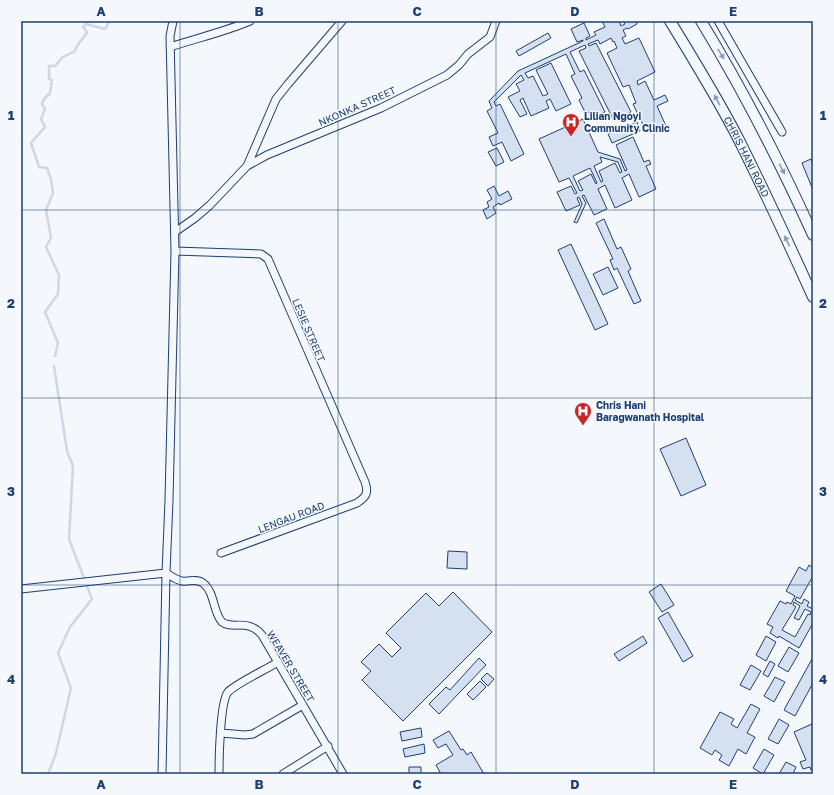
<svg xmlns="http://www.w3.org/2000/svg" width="834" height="795" font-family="'Golos Text',sans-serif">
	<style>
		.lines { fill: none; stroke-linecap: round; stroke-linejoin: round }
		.stream { stroke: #cfd7e4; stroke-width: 2.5 }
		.building { fill: #d5e0f0; stroke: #1d3f73; fill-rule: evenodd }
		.street-casing { stroke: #1d3f73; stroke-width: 9 }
		.secondary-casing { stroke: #1d3f73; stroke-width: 12 }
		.street { stroke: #f4f7fb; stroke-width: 7 }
		.secondary { stroke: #f4f7fb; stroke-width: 10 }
		.oneway { fill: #889bb7 }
		.grid { fill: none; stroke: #1d3f73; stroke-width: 1; stroke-opacity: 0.55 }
		.labels { text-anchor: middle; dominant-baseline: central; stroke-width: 3; stroke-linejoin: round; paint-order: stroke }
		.street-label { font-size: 10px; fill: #1d3f73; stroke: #f4f7fb }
		.poi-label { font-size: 10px; font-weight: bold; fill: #1d3f73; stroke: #f4f7fb; text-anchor: start }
		.neatline { fill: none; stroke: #1d3f73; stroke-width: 1.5 }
		.grid-label { font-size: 13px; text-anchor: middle; font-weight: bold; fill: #1d3f73 }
	</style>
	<rect width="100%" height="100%" fill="#f4f7fb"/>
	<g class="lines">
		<path class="stream" d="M55,356L58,343L45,312L58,294L59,275L46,247L51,238L46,210L53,193L51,179L47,168L39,167L31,143L45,127L41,119L45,109L42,104L44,99L50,93L52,80L49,79V66H55L63,57L75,51C77,42 84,40 87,32L83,27L86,24L105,29L110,21
			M48,774L56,753L71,688L58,653L70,627L92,599L69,539L73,466L67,451L54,366"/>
	</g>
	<path class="building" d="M602,21H619L621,26L625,24L623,21H636L637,24L628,29L627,28L623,30L626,36L622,38L625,44L639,38L655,72L637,81L638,85L645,81L654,100L665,95L668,101L657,106L666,126L650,133L647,125L644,127L633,104L636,103L629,85L623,87L607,53L617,48L614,41L613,42L611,38L600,44L598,40L588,44L589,46L596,43L631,112L614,121L579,51L586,48L585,45L570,52L580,72L584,70L605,112L592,118L589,112L586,114L579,100L582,98L571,76L575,74L566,54L525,73L528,78L533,76L543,96L548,94L536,70L551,63L571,104L556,111L550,99L546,101L549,108L531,116L523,98L520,100L527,114L520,117L508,97L520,91L516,84L524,80L521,75L494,102L496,106L500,104L524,154L511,161L502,142L493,146L489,137L498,133L487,111L492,108L489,101L518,71L583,41V40L577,42L571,29L584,23L590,36L586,38V40L596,35L594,32L605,27Z
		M548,33L551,38L519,56L516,51Z
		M583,119L598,152L620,159L625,171L627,170L616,145L633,137L644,162L649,160L651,164L646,166L656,189L639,197L629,174L622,178L632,200L615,208L605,185L598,189L607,209L594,215L584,195L582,196L586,203L577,223L574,222L582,204L579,197L577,198L580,205L566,211L557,192L571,186L575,194L577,193L569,178L559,182L539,139ZM600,157L618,162L622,172L620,173L615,163L599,171L603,181L601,182L594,166L602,162ZM590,168L597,183L596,184L591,174L578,181L583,190L580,191L573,176Z
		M637,122L640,131L612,143L608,134Z
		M497,148L504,162L496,166L488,152Z
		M811,159L813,165V190L802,163Z
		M494,186L499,196L508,191L512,199L500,205L499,203L493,207L496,213L487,219L483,210L489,207L487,202L492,199L487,190Z
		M604,219L617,249L621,247L631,269L628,271L641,301L634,304L617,268L614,270L610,260L613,259L596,223Z
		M571,244L608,324L595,330L558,250Z
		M608,267L618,288L603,295L593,274Z
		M686,438L706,485L681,496L660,449Z
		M448,551L467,552V569L447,568Z
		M809,565L813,568V576L800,599L797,597L795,600L802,604L804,599L809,602L807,606L813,609V623L799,648L779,636L778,638L770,633L773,627L767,624L780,601L786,604L787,602L791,604L795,596L786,591L799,567L806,571ZM794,602L800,606L794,618L799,620L805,609L811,612L810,615L808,614L795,637L782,630L796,607L793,605Z
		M661,584L674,605L662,612L649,592Z
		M453,592L492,632L403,721L362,680L371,671L361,662L379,644L392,657L401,648L386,633L426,593L439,606Z
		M668,612L693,656L683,662L658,618Z
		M643,636L647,643L619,661L614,654Z
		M766,636L776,642L766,661L756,655Z
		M789,647L799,653L788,672L778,666Z
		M479,658L486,665L439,714L429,704L446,687L450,690Z
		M812,659H813V683L795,716L784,710Z
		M770,661L775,664L768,677L763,674Z
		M751,665L761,671L750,690L740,685Z
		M487,673L494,679L488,686L481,679Z
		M775,677L785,682L774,702L764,696Z
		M480,681L486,687L473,700L467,694Z
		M751,704L760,709L747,733L755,737L746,754L738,749L729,766L719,760L722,755L715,750L712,755L700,748L720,712L734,719L731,724L737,728Z
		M779,719L789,725L778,744L768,739Z
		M812,724L813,727V769L811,770L810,767L803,769L800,762L806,760L794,732Z
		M421,728L422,737L402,741L400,732Z
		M449,731L461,750L463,749L467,755L471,752L484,774H441L436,765L453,755L446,744L438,748L433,740Z
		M424,744L425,753L405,757L403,749Z
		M764,749L774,755L763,774L753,768Z
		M786,762L796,767L793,774H779Z
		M409,767H421V774H409Z"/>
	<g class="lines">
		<defs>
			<path id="street" d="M718,21L782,132
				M170,47C197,38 224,32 250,21
				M247,166L267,155L381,108L447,75L459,65L468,54L490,37L496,21
				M175,232L195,218L210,205L247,166L276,99L288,84L342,21
				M175,251L261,254L268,259L278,282L365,482C369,493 366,497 357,503L221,553
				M21,589L166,573C171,576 176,580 182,581C190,582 196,578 203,583C215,592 213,613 222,622C232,630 248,618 262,635L343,774
				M221,733L245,735L253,734L303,705
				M162,774L166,573L169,500L175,251L170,36L173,21
				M219,774C219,759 220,702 228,692C237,683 267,669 278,662
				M283,774L328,746"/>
			<g id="secondary">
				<path id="s1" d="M670,21C694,60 718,99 739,140C765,192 789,244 813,297"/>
				<path d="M701,21C743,90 780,162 813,235"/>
			</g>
		</defs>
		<use href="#street" class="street-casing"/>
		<use href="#secondary" class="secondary-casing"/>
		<use href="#street" class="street"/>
		<use href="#secondary" class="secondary"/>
	</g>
	<defs><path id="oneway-solid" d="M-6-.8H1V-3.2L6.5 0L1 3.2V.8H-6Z"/></defs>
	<g class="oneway">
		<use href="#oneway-solid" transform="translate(721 54) rotate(59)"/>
		<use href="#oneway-solid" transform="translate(717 100) rotate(-119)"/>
		<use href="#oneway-solid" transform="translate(782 169) rotate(64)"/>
		<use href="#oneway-solid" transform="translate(787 241) rotate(-115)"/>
	</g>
	<path class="grid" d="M180,21V774M338,21V774M496,21V774M654,21V774M21,210H813M21,398H813M21,585H813"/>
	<defs>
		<symbol id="hospital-pin" viewBox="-11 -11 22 30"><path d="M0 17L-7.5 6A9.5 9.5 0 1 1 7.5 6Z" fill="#c62828" stroke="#f4f7fb"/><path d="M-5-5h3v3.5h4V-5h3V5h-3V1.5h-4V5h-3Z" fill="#fff"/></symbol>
	</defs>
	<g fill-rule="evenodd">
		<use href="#hospital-pin" x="561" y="112" width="20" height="27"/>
		<use href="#hospital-pin" x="573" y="401" width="20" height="27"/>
	</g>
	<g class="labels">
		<g class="street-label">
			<text transform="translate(357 106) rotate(-24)">NKONKA STREET</text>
			<text stroke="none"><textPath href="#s1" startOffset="156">CHRIS HANI ROAD</textPath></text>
			<text transform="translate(309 330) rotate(67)">LESIE STREET</text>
			<text transform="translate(291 517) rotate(-21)">LENGAU ROAD</text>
			<text transform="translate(291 666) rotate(59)">WEAVER STREET</text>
		</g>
		<g class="poi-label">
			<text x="584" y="116">Lilian Ngoyi<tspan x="584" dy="12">Community Clinic</tspan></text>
			<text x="596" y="405">Chris Hani<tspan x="596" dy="12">Baragwanath Hospital</tspan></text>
		</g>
	</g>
	<rect width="834" height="795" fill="none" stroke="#f4f7fb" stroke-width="44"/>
	<rect x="22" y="22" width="790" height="751" class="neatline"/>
	<g class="grid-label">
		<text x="101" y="16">A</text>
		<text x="259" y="16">B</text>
		<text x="417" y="16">C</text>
		<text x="575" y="16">D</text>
		<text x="733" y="16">E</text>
		<text x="11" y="120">1</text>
		<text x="823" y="120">1</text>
		<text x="11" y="308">2</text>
		<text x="823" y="308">2</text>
		<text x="11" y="496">3</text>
		<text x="823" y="496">3</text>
		<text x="11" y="684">4</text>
		<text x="823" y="684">4</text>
		<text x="101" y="789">A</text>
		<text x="259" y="789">B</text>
		<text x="417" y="789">C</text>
		<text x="575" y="789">D</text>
		<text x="733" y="789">E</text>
	</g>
</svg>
